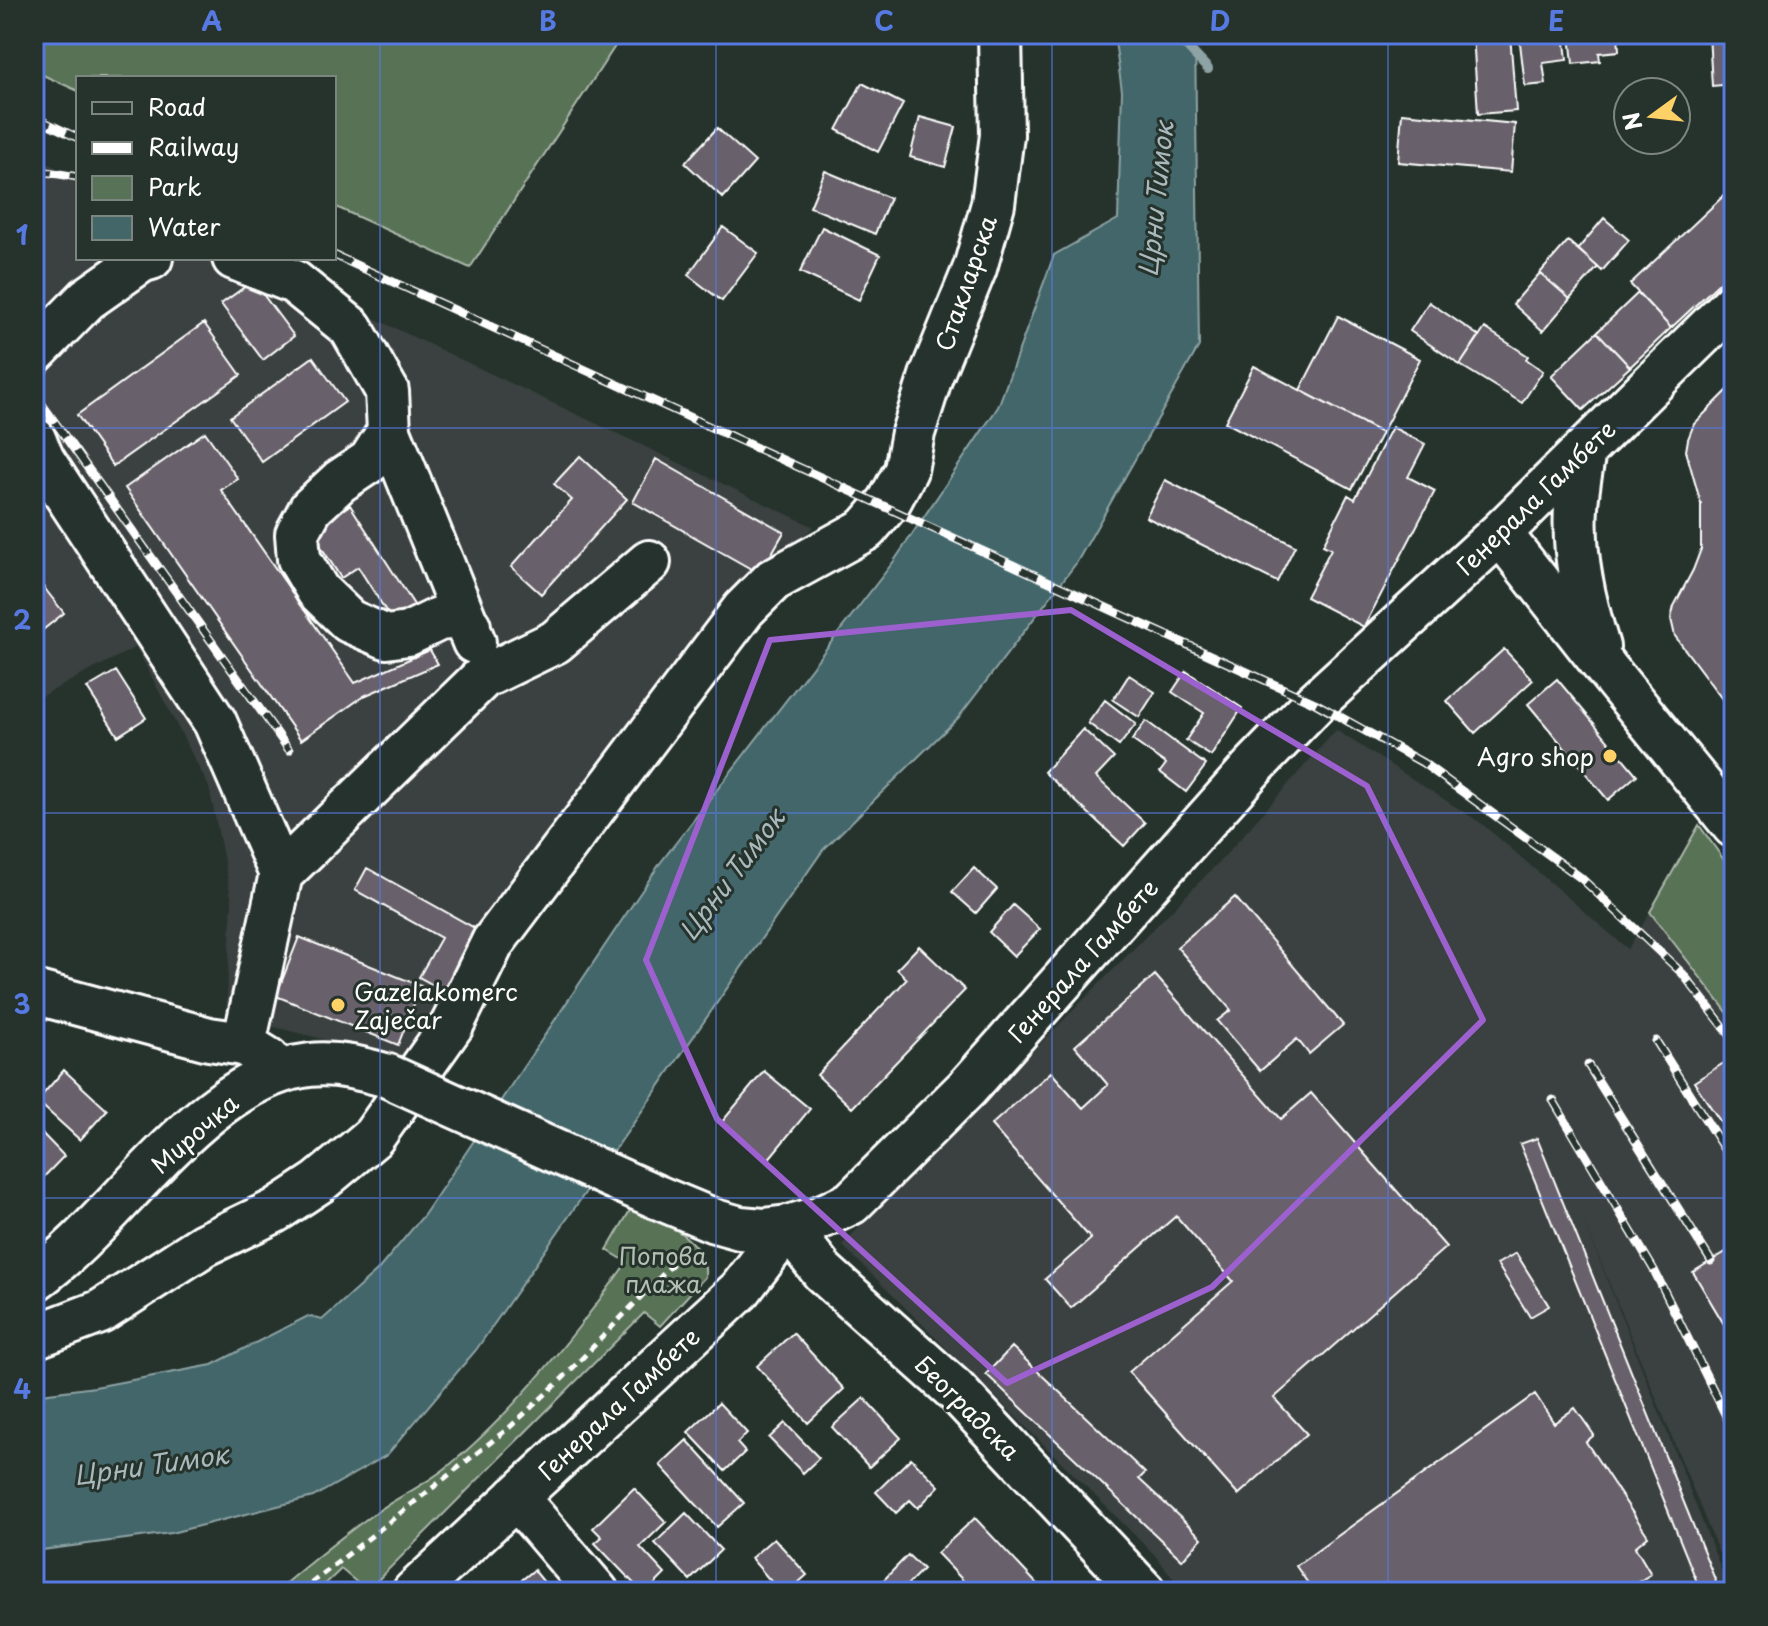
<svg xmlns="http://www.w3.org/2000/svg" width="1768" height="1626" font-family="'Playpen Sans',sans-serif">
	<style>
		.built { fill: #3a413f }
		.green { fill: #587257; stroke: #acb8ab; stroke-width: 2 }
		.water { fill: #436669; stroke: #8ea3a5; stroke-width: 2 }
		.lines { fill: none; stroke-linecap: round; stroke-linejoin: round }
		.stream { stroke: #8ea3a5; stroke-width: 10 }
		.building { fill: #68616a; stroke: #fff; stroke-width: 2 }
		.minor-casing { stroke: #fff; stroke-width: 48 }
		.path { stroke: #fff; stroke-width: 5; stroke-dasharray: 8 6; stroke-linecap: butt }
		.minor { stroke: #26332d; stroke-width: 42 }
		.rail-casing { stroke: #fff; stroke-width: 9 }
		.rail { stroke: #26332d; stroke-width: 6; stroke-dasharray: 18; stroke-linecap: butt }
		.minor-bridge-casing { stroke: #fff; stroke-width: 48; stroke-linecap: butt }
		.minor-bridge { stroke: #26332d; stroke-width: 42 }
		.marked { fill: none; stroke: #9c61cf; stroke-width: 6; stroke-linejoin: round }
		.grid { fill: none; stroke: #567ae2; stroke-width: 2; stroke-opacity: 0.55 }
		.poi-dot { fill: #ffd166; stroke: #26332d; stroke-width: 3 }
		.labels { text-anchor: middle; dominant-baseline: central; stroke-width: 6; stroke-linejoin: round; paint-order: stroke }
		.street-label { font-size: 24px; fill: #fff; stroke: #26332d }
		.poi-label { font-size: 24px; fill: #fff; stroke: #26332d; text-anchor: end }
		.park-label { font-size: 24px; fill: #b4c0b3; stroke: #26332d }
		.water-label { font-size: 26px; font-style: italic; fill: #aababc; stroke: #26332d }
		.neatline { fill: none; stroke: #567ae2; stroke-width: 3 }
		.grid-label { font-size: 26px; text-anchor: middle; font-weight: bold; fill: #567ae2 }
	</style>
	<rect width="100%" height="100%" fill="#26332d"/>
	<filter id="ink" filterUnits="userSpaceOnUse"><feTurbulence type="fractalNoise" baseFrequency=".0125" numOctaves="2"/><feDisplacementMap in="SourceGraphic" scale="16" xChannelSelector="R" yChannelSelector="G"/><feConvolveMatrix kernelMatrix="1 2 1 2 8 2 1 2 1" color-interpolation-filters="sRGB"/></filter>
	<g filter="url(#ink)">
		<path class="built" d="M34,157L78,178V258H247L814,527L787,550L407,1060L226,1015L232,901L209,787L136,647L34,700Z
			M1336,730L1481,823L1628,949L1650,912L1734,1021V1590L1582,1216L1730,1592H1184L1154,1554L842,1245L1223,858Z"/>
		<path class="green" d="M34,34H623L470,268L334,206V78H78V91L34,71Z
			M1699,825L1734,874V1021L1650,912Z
			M632,1207C659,1220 709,1239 705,1277L660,1326L644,1313L367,1591L341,1569L317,1592H275C308,1564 340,1537 375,1513C398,1497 425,1485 447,1467C513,1414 578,1331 627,1262L607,1250Z"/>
		<path class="water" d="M1114,34H1195L1199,346L1077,562L958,718L823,850L476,1350L387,1455L313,1497L171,1533L34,1551V1395L95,1387L212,1365L308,1316L322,1320L377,1271L424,1215L661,862L894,561L998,407L1054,255L1118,219L1122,91Z"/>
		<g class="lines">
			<path class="stream" d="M1175,34L1208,69"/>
		</g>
		<path class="building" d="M1473,34H1510L1516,111L1478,114Z
			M1519,34H1564L1567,60L1543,63L1546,84L1525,86Z
			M1570,34H1618L1619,51L1599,53L1600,61L1573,64Z
			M1709,34H1734V84L1712,86Z
			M862,83L903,104L878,152L837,130Z
			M1402,113L1515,124L1511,172L1398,162Z
			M920,117L956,127L945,167L910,157Z
			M717,128L755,162L723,198L685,163Z
			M825,171L890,198L875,234L810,207Z
			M1734,186V269L1671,328L1630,284Z
			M1604,218L1629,240L1602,271L1578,249Z
			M723,227L758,253L722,301L688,275Z
			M822,227L880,255L859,300L800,272Z
			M1568,241L1598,267L1570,299L1540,273Z
			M1540,273L1570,299L1543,331L1513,304Z
			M253,281L294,336L263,360L221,304Z
			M1638,293L1671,328L1630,367L1597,332Z
			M1429,302L1479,336L1460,365L1410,331Z
			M1338,316L1420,359L1382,433L1300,390Z
			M204,323L241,375L113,466L77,415Z
			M1485,328L1528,356L1526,359L1543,371L1522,403L1460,365Z
			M1597,332L1630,367L1583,410L1551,376Z
			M313,357L345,402L262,462L230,417Z
			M1254,366L1382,433L1352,489L1225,422Z
			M1734,384V715L1675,636L1671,619L1674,606L1693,570L1701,549V504L1686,451L1688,439L1694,424Z
			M1392,427L1425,444L1408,477L1435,491L1364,627L1306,597L1331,549L1323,545L1348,495L1355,499Z
			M205,432L238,479L221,490L355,683L430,650L438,664L364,696L301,740L125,488Z
			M580,456L627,499L541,594L511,567L572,500L554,484Z
			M656,459L784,532L760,574L633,502Z
			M1165,480L1295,546L1277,582L1146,517Z
			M350,505L416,608L393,622L358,567L341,578L311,531Z
			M34,575L64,613L34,637Z
			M1504,649L1533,680L1475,733L1447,701Z
			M116,671L146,718L118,736L87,688Z
			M1186,671L1242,708L1211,756L1186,740L1204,713L1172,692Z
			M1129,675L1155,692L1139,717L1113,700Z
			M1557,679L1637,775L1608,800L1528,704Z
			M1105,700L1136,724L1119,746L1088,723Z
			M1146,721L1206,765L1186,792L1160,772L1166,764L1132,740Z
			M1083,729L1114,758L1096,777L1145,823L1124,846L1044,772Z
			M367,868L478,930L444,991L419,977L441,938L355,890Z
			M974,868L997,889L976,913L952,892Z
			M1235,897L1343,1025L1309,1054L1297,1039L1260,1071L1217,1021L1231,1010L1177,947Z
			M1013,905L1040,929L1014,956L989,932Z
			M299,937L421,986L398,1045L276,996Z
			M919,946L965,990L852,1108L817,1075L907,979L897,969Z
			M1155,975L1281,1119L1311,1093L1446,1247L1274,1398L1307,1434L1238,1495L1129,1372L1233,1281L1176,1216L1071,1308L1045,1279L1091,1239L991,1125L1051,1072L1083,1108L1108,1085L1075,1046Z
			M1730,1059L1734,1065V1142L1694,1082Z
			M64,1070L107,1110L80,1140L37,1101Z
			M764,1071L810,1109L767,1161L721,1123Z
			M34,1125L64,1156L36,1185L34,1183Z
			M1537,1138L1720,1592H1701L1520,1144Z
			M1734,1247V1341L1693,1272Z
			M1516,1253L1549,1306L1530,1317L1497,1264Z
			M793,1333L844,1389L808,1423L757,1366Z
			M1012,1347L1145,1473L1139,1479L1202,1538L1182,1560L986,1374Z
			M1535,1394L1554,1423L1575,1408L1594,1435L1586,1442L1648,1536L1635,1547L1651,1574L1622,1592H1314L1296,1566Z
			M864,1398L901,1438L869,1467L832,1427Z
			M719,1403L747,1433L737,1443L745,1452L725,1471L688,1432Z
			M785,1423L819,1458L803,1473L769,1438Z
			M687,1440L744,1503L717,1527L660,1465Z
			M911,1458L939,1486L918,1508L910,1500L896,1513L876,1492Z
			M634,1488L666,1522L640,1547L665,1574L647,1592H642L595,1543L602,1537L593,1528Z
			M686,1513L721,1550L690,1580L655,1543Z
			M975,1518L1037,1584L1028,1592H974L937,1553Z
			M774,1538L807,1575L788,1592H780L751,1558Z
			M908,1555L923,1569L900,1592H872Z
			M534,1570L552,1592H507Z"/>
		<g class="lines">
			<defs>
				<path id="minor" d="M234,258L294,282L351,328L387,391L389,431L370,461L340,481L311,508L297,534L299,559L318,591L349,621L386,637L408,634L439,619L458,617L469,626
					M34,353L87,299L141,261L151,258
					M389,431L474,642
					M34,439L43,460L215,722L281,874
					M1584,451C1581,470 1577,488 1576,507C1573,555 1584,602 1598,647
					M1500,533L1605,667L1734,826
					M34,992L209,1039L244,1044L268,1059
					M244,1044L281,874L483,677L555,642L649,562
					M657,1197L715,1221L740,1228L764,1230L788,1227L819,1218L851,1203L967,1088L1253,767L1315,703L1500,533L1734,303
					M788,1227L823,1272L955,1390L1144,1592
					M34,1280C119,1221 202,1077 310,1065C336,1062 363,1069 388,1076
					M34,1337L100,1312L204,1245L275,1211L319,1182L373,1137L452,1025L493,942L744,609L773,580L866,529L889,502L906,470L913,433L931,376L975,268L993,204L1002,135L1000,34
					M516,1497L597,1592
					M414,1592L740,1290L788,1227"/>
			</defs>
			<use href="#minor" class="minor-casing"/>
			<path class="path" d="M1725,760L1734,753
				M300,1592L510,1427L563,1378L688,1248"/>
			<use href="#minor" class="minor"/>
			<defs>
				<path id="rail" d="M34,117L78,138
					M34,170L78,177
					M334,255L1315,703L1423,763L1581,878L1683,974L1734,1040
					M34,393L289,750
					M1656,1041L1734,1165
					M1588,1065L1711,1261
					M1553,1100L1654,1270L1734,1432"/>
			</defs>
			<use href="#rail" class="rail-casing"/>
			<use href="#rail" class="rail"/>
			<defs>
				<path id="minor-bridge" d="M388,1076L657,1197"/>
			</defs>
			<use href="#minor-bridge" class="minor-bridge-casing"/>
			<use href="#minor-bridge" class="minor-bridge"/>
		</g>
	</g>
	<path class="marked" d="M1071,610L1367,786L1483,1020L1212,1287L1007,1383L717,1119L646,960L770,640Z"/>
	<path class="grid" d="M380,34V1592M716,34V1592M1052,34V1592M1388,34V1592M34,428H1734M34,813H1734M34,1198H1734"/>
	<g class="poi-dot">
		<circle cx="1610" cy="756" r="8"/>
		<circle cx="338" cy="1005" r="8"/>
	</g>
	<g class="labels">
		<g class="street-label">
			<text transform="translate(965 283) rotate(-71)">Стакларска</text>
			<text transform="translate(1535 497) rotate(-44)">Генерала Гамбете</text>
			<text transform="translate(1082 960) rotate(-48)">Генерала Гамбете</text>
			<text transform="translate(194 1133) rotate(-41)">Мирочка</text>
			<text transform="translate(618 1403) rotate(-43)">Генерала Гамбете</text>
			<text transform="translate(968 1407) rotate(45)">Београдска</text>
		</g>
		<g class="poi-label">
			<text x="1594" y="756">Agro shop</text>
			<text x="354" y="991" text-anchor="start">Gazelakomerc<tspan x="354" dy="28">Zaječar</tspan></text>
		</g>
		<g class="park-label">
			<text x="663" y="1255">Попова<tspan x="663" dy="28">плажа</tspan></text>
		</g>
		<g class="water-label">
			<text transform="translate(1155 199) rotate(-84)">Црни Тимок</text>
			<text transform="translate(731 874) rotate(-53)">Црни Тимок</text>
			<text transform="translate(151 1464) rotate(-8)">Црни Тимок</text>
		</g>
	</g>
	<rect width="1768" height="1626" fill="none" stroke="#26332d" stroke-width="88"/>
	<rect x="76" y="76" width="260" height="184" fill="#26332d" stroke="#7d8581" stroke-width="2"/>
	<rect x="92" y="102" width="40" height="12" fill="#26332d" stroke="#7d8581" stroke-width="2"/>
	<text x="148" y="116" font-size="24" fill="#ffffff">Road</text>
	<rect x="92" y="142" width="40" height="12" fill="#ffffff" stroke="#7d8581" stroke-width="2"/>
	<text x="148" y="156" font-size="24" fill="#ffffff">Railway</text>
	<rect x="92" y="176" width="40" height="24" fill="#587257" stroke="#7d8581" stroke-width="2"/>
	<text x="148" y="196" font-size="24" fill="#ffffff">Park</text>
	<rect x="92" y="216" width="40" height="24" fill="#436669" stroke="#7d8581" stroke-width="2"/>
	<text x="148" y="236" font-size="24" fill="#ffffff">Water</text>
	<g transform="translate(1652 116) rotate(255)"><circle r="38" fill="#26332d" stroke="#7d8581" stroke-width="2"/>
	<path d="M0-6L14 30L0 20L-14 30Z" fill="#ffd166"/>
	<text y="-12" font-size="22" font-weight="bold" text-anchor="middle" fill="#ffffff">N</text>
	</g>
	<rect x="44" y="44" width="1680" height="1538" class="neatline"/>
	<g class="grid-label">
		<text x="212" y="31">A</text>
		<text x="548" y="31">B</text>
		<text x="884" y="31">C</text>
		<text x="1220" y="31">D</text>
		<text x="1556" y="31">E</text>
		<text x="22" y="245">1</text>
		<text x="22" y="630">2</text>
		<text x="22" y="1014">3</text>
		<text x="22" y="1399">4</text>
	</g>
</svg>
